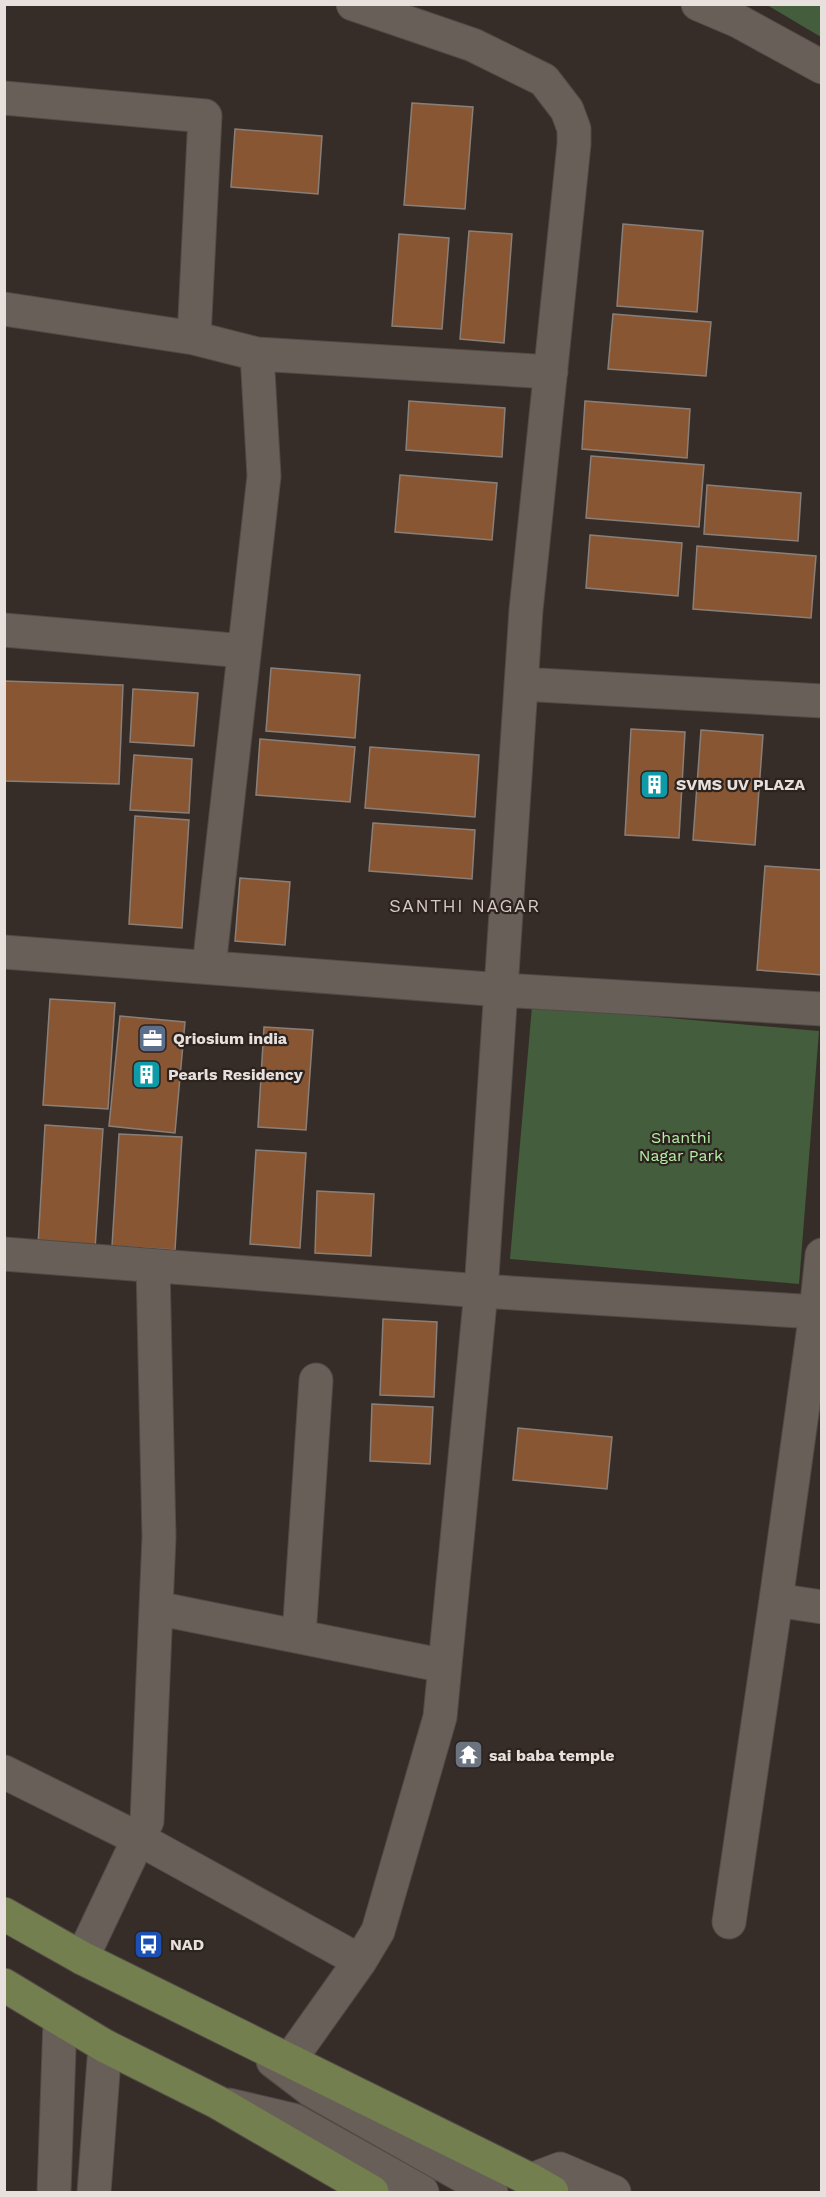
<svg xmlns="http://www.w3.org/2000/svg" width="826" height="2197" font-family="'Work Sans',sans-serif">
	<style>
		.green { fill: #435d3d }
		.building { fill: #895633; stroke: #897f78; stroke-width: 1.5 }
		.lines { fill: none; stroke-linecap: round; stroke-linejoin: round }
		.minor-casing { stroke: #524a46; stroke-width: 35 }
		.major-casing { stroke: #524a46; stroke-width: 35 }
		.minor { stroke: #695f59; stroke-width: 33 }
		.major { stroke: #747f4f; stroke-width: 33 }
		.labels { text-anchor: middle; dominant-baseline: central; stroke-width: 4.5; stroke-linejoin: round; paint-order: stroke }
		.poi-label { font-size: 16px; font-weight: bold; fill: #e7e0dd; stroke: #2c231f; text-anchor: start }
		.park-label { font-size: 16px; fill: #b5f0a8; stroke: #2c231f }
		.neighbourhood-label { font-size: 18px; letter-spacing: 1.5px; fill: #d6cac3; stroke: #2c231f }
	</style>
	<rect width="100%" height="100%" fill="#362d28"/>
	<path class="green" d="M767,5H821V37Z
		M532,1006L819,1031L799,1284L510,1259Z"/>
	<path class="building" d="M412,103L473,107L465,209L404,205Z
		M235,129L322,136L318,194L231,187Z
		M623,224L703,231L697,312L617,306Z
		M469,231L512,234L504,343L460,339Z
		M399,234L449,238L442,329L392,326Z
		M613,314L711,322L706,376L608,369Z
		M409,401L505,408L502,457L406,450Z
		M585,401L690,409L687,458L582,449Z
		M591,456L704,465L699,527L586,518Z
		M400,475L497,483L492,540L395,532Z
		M707,485L801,493L798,541L704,534Z
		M590,535L682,543L678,596L586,588Z
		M697,546L816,556L811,618L693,609Z
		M271,668L360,675L355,738L266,731Z
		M4,681L123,685L119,784L4,781Z
		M133,689L198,693L194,746L130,742Z
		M631,729L685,732L679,838L625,835Z
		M701,730L763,735L755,845L693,840Z
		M260,739L355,747L350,802L256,795Z
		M370,747L479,755L475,817L365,808Z
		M134,755L192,759L189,813L130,810Z
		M135,816L189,820L182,928L129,924Z
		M373,823L475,830L472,879L369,871Z
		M765,866L822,870V975L757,970Z
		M240,878L290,882L285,945L235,941Z
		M50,999L115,1003L108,1109L43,1105Z
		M120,1016L185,1022L175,1133L109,1126Z
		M264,1027L313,1030L306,1130L258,1127Z
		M45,1125L103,1129L95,1249L38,1245Z
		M119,1134L182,1137L175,1250L112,1246Z
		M256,1150L306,1153L300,1248L250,1244Z
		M317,1191L374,1194L371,1256L315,1253Z
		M383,1319L437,1322L434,1397L380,1395Z
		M372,1404L433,1407L430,1464L370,1461Z
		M518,1428L612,1437L607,1489L513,1480Z"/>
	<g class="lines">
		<defs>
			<path id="minor" d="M698,4L738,21L822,67
				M4,98L205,116L194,338
				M4,309L194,338L257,354L551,372
				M4,630L244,651
				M521,684L822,701
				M4,952L502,990L822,1009
				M209,967L264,476L257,354
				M4,1254L481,1291L816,1312
				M776,1600L822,1607
				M156,1608L445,1666
				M299,1636L316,1380
				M4,1772L139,1839L360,1961
				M729,1922L776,1600L816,1312L822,1255
				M82,1958L147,1821L159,1537L153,1266
				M273,2061L311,2090L491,2192
				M289,2061L360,1961L378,1931L440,1717L481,1291L526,610L574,144V129L567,110L544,80L473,45L353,4
				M229,2105L293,2120L422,2192
				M531,2180L560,2169L614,2192
				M54,2192L60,2020
				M94,2192L105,2046"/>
			<path id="major" d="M4,1914L82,1958L531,2180L552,2192
				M4,1985L105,2046L217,2102L372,2192"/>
		</defs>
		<use href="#minor" class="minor-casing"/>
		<use href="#major" class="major-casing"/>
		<use href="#minor" class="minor"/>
		<use href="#major" class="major"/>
	</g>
	<defs>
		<symbol id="building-square" viewBox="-11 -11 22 22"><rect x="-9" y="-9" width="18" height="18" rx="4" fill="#0f9aa8" stroke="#2c231f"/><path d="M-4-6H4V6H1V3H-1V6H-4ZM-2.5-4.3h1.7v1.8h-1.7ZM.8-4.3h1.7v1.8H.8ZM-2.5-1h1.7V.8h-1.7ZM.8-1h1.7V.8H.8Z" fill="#fff"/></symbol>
		<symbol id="office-square" viewBox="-11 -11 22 22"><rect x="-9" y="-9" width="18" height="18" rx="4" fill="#5c6f8a" stroke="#2c231f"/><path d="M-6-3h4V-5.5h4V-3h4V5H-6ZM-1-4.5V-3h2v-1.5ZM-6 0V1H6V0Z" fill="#fff"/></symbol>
		<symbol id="temple-square" viewBox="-11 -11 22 22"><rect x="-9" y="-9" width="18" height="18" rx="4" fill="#6b7280" stroke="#2c231f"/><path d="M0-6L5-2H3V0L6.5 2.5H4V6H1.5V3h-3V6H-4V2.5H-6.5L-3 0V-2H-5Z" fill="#fff"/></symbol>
		<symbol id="bus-square" viewBox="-11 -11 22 22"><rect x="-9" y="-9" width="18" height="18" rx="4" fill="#1a4fb4" stroke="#2c231f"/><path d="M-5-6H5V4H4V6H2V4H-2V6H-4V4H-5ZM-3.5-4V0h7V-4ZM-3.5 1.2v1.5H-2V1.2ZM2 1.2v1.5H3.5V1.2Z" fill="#fff"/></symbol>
	</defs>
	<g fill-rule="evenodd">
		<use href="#building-square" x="638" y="768" width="33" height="33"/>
		<use href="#office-square" x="136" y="1022" width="33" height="33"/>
		<use href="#building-square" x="130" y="1058" width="33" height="33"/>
		<use href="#temple-square" x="452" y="1738" width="33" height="33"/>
		<use href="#bus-square" x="132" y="1928" width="33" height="33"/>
	</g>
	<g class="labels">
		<g class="poi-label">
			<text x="676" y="784">SVMS UV PLAZA</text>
			<text x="173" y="1038">Qriosium india</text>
			<text x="168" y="1074">Pearls Residency</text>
			<text x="489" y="1755">sai baba temple</text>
			<text x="170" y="1944">NAD</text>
		</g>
		<g class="park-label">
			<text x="681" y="1137">Shanthi<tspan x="681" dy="18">Nagar Park</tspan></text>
		</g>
		<g class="neighbourhood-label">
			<text x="465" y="905">SANTHI NAGAR</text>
		</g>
	</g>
	<rect width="826" height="2197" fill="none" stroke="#e7e0dd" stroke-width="12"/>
</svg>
